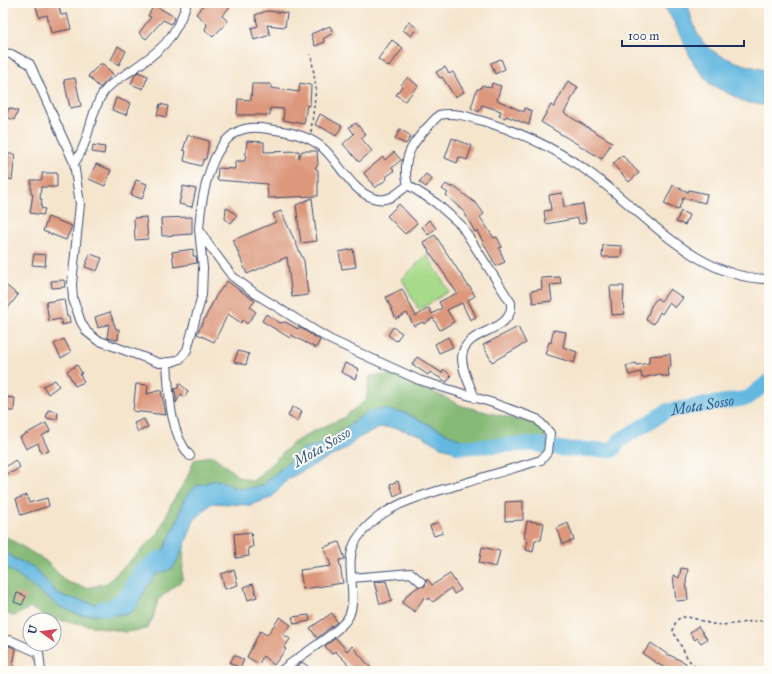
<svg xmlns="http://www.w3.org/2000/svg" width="772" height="674" font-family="'IM FELL Great Primer',serif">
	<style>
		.green { fill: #a7da8a; stroke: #618474 }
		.forest { fill: #85ba76; stroke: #50746a }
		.water { fill: #64b8e0; stroke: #40749f }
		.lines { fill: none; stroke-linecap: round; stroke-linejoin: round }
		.river { stroke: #64b8e0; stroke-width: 15 }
		.building { fill: #dc977b }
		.street-casing { stroke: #3c4a6f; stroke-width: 10 }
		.path { stroke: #3c4a6f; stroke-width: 1.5; stroke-dasharray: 3 3; stroke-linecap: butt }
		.street { stroke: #fff; stroke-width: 8 }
		.labels { text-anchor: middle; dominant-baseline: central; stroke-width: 4; stroke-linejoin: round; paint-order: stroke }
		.water-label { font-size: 15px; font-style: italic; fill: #315885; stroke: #fdfcf7 }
	</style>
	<rect width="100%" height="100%" fill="#fdfcf7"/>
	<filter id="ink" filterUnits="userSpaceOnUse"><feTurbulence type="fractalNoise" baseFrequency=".025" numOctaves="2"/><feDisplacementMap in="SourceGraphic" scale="8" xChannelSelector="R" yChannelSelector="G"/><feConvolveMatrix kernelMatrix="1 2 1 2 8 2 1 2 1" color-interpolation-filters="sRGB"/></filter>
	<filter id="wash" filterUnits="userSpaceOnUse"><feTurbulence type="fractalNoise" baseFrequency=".012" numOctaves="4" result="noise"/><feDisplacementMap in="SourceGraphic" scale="16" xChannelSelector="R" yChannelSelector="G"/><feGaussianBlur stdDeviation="0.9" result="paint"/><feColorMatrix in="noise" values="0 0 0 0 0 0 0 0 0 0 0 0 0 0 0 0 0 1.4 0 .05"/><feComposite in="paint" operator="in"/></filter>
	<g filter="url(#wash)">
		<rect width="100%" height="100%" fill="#f5e5cd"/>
		<path class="green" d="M427,254L449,291L419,310L402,279Z"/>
		<path class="forest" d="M398,374L462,406L535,424L545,433V442L512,439L463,441L405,413L351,423L327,443L304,448L262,486L239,489L216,480L184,499L178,520L162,553L146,563L137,586L126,600L99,605L59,595L33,567L15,559L3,551V535L46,561L67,582L87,588L107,583L158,534L172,502L187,478L194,460L212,455L239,477L253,481L293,443L312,432L343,418L366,400L370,376Z
			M184,547L182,580L158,600L153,618L147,629L126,632L53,619L30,608L14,616L3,613V565L59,606L80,615L128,614L136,608L146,588L157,574L173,568Z"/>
		<path class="water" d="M662,3H687C691,15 694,31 702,41C716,59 748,66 769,71V106L745,102L710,84L694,64L674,22Z
			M383,409L405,413L463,441L489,451L468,454L441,447L421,435L396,428L382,427L358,438L347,448L289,478L271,498L250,505L212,503L194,520L184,547L173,568L157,574L146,588L136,608L128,614L80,615L59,606L3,565V551L15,559L33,567L59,595L99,605L126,600L137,586L146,563L162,553L178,520L184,499L196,486L216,480L239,489L262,486L304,448L327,443L368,411Z"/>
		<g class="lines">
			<g class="river">
				<path id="s1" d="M458,447L534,444L563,449L613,450L620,440L667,411L748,398L769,381"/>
				<path d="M103,608L108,609L127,595L140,571L160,558"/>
			</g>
		</g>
		<g id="blocks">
			<path class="building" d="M47,3H58L61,15L67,14L71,29L51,33L47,15L39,17L36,6Z
				M205,3H226L230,7L222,16L228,21L213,37L205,30L207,24L196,14Z
				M154,5L175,17L171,24L163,20L146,39L139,33L151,17L148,16Z
				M267,11L287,13L285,27L267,25L270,35L254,40L251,28L258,26L255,15Z
				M409,22L417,28L411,36L403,30Z
				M330,26L333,33L323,39L325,42L315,46L311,34Z
				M392,40L403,48L389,67L378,59Z
				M118,46L126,51L119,65L111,60Z
				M501,59L505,69L495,74L491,63Z
				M100,64H103L113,74L100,88L88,76Z
				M445,67L449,74L453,72L464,92L455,97L442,77L440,78L436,72Z
				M138,72L148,76L143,89L131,84L135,75Z
				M408,77L418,86L405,101L396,95L402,86L401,85Z
				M75,78L81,106L70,108L64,80Z
				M568,81L578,87L564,113L612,142L602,159L541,122L551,105L554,107Z
				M300,83L311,85L310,106L307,105L304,124L283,120L284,109L270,108V115H237L238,99L251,100L252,84H271V88L299,92Z
				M492,83L501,86L497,100L524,112L525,108L532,111L529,125L506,116L505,118L499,116L501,111L482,105L479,112L471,108L477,89H480L482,85L491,88Z
				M116,98L130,103L126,115L112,110Z
				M160,104L168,106L166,117L157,115Z
				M9,108L18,111L14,120L6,117Z
				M320,114L342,126L336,136L323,128L315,125Z
				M356,123L366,135L361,138L372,151L359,162L343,144L354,134L349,127Z
				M400,129L411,136L406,144L395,139Z
				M188,135L209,141L206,159H204L201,166L184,161L186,151L183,150Z
				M452,138L472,146L467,160L459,157L457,163L445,158Z
				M247,141L264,142V152L299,151V158L302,151H317L318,165L315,168L318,170V196L268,198L267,184L217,180L218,168L235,169V161H245Z
				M93,145L105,147L104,154L92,152Z
				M394,152L401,160L392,168L394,171L386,177L387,179L375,188L364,173L383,157L385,160Z
				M8,154H15L12,180L6,178Z
				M622,155L639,173L629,182L613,164Z
				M96,164L111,170L105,186L89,179Z
				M42,173H57V187H41L40,199H42L41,208L45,209L43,215L30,213L33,194H31V180H42Z
				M426,174L432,179L426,187L419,182Z
				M136,180L147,184L142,199L131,195Z
				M446,184L452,188L453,186L477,204L484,214L480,217L494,238L497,237L502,247L499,248L505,262L496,266L477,231L475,232L464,212L446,195L448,193L442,189Z
				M673,185L688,192L689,190L707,194L705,203L683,198L678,210L664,204Z
				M183,186L196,189L192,207L179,204Z
				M562,193L564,207L583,204L586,222L579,224L578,218L546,224L544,211L551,210L549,195Z
				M312,198L317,241L301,243L296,205Z
				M399,204L417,223L405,234L387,216Z
				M226,207L237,215L231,223L225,219Z
				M281,211L304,261L308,295L292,297L287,257L247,274L233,240L276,222L273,214Z
				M681,211L689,215L685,225L676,222Z
				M48,217L72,226L66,240L43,231Z
				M146,217L148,239L135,240L134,218Z
				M192,217V234L162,236L161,218Z
				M429,220L436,228L428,235L422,227Z
				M435,235L469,287H470L475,296L468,300L476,317L470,320L462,303L447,310L454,322L440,330L433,318L424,324L423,322L414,326L407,313L396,319L386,297L402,289L416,316L429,308L432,314L442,308L439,302L457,293L423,242Z
				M603,245L622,246L621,257H602Z
				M193,249V256H196L197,263L174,267L172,252Z
				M353,249L356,267L342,269L339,252Z
				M34,254L46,255L45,266L32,265Z
				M90,254L102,258L97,271L85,267Z
				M560,277L561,284L550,285L552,301L533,303L531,291L542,289L541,278Z
				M64,280L65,287L52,288L51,281Z
				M227,281L255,301L250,307L256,312L247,324L243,320L241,323L228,314L214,342L197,334L216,296Z
				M3,283L18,295L8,308L3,303Z
				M610,286H624L623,304L625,314L612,315Z
				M670,289L683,298L675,308L669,303L662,314L660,312L654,324L646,320L651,306L657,298L661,301Z
				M64,299L67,317L69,316L70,323L62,325L61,319L49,321L46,302Z
				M110,312L116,329H119L118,340L107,338L109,324L98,328L95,317Z
				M266,314L280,323L285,322L298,329L299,327L320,340L316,348L291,335L290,338L262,321Z
				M393,327L402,333L396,341L388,335Z
				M518,327L526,343L492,362L483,345Z
				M553,330L566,332L563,347L577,352L574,363L545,354L549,342L551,343Z
				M448,337L453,347L439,353L435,344Z
				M64,339L71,352L61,358L54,344Z
				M238,351L249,354L246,365L234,362Z
				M670,354L671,367H668L669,376H661L660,374L642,378L641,372L629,375L626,366L636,363L637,365L649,363V356Z
				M417,357L442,373L444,369L451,376L447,382L430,372L428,375L412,364Z
				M345,363L359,369L355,379L341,372Z
				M77,365L82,373L80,374L84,382L75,386L67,371Z
				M55,380L59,386L48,394L43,386Z
				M179,383L188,391L185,397L181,394L176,403V396L174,389L178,388Z
				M136,384L148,385L147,394L161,390L166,415L133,411Z
				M5,397L15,398L14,411H7L4,404Z
				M292,407L302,411L298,421L288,416Z
				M48,410L58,412L57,420L46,418Z
				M144,419L148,427L138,432L134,423Z
				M46,423L50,431L42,436L49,451L41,453L38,443L26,449L20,437Z
				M15,460L20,467L15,471L3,475V469Z
				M398,481L402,492L394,496L390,484Z
				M27,495L29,503L47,498L49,506L21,515L16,499Z
				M523,501V520L505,521V502Z
				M527,521L544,523L541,540H535L533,552L526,550L528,539L524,538Z
				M438,522L443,533L434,536L430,526Z
				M568,523L574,540L563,544L557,528Z
				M251,532L253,547L248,548L249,556L236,558L234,534Z
				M339,542L345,559L339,560L343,583L303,589L300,570L331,566L324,547Z
				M482,547L500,551L496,567L479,563Z
				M681,568L688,569L686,581L688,600L676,601L673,575L679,578Z
				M234,570L238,585L225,589L221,574Z
				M450,574L461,590L454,594L451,588L433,602L429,598L427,600L424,597L415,612L402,603L408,594L418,587L425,586L427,579L432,585Z
				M386,581L392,601L380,604L374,582Z
				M253,584L257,597L248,600L244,587Z
				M17,593L26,596L22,605L14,602Z
				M332,613L337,622L317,638L310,628Z
				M309,615L310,621L294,624L292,617Z
				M280,617L291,625L283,634L290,639L284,648L286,649L274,665L263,656L259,664L247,657L260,631L267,635Z
				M698,626L707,639L701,643L697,638L695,640L690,633Z
				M336,638L347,651L352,646L370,667L365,671H355L335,651L332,654L325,646Z
				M651,643L667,654L686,663L682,671H669L643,654Z
				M10,646L16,649L12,671H3V647Z
				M234,655L244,660L240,668L230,663Z
				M302,662L315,671H292Z"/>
		</g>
	</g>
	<g filter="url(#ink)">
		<use href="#blocks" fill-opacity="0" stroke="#3c4a6f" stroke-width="1"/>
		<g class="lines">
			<defs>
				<path id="street" d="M3,53L11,54L30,64L74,163L80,204L72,284L73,299L81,322L87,332L97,340L159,363L172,362L180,359L187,350L202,295L203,268L199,229L208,244L232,276L256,294L314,330L331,340L419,380L493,403L537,419L550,433L548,452L541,460C515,468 490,475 465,483C428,494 381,503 357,539C342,562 359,592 349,616C341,632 297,657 281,671
					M74,163C90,143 89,114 103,93C110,83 120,78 129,72C161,50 174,41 187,3
					M408,185C399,153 419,136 439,115C457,111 474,119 492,124C527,135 560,151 590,173C644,212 696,279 769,279
					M199,229C201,199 211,131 250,128C258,127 267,129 275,130C292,132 311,137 324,149C341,165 351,190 373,198C388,203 397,194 408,185L436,203L461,225L511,303C511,306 511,310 510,312C504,333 464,330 462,357C462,371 470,385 475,398
					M167,362C169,392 169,432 190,456
					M351,578L411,573L421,582
					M3,642L10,640L39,653L41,671"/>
			</defs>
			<use href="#street" class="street-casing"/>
			<path class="path" d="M311,132L316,88L311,54
				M699,671L688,659L673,631C674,626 675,621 680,618C689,614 704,623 713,624C732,627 751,619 769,621"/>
			<use href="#street" class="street"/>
		</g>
	</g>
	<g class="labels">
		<g class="water-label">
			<text stroke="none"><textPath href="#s1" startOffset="259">Mota Sosso</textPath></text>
			<text transform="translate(322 447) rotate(-30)">Mota Sosso</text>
		</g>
	</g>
	<rect width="772" height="674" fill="none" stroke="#fdfcf7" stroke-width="16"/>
	<g transform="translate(42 632) rotate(284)"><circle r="19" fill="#fdfcf7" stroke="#a3aaba"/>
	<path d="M0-3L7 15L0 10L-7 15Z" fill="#d1495b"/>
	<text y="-6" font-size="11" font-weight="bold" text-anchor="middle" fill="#1b2f5e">U</text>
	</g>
	<path d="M622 40v6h122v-6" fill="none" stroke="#1b2f5e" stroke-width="2"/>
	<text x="628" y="40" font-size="12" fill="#1b2f5e" stroke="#fdfcf7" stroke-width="3" paint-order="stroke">100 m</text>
</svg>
